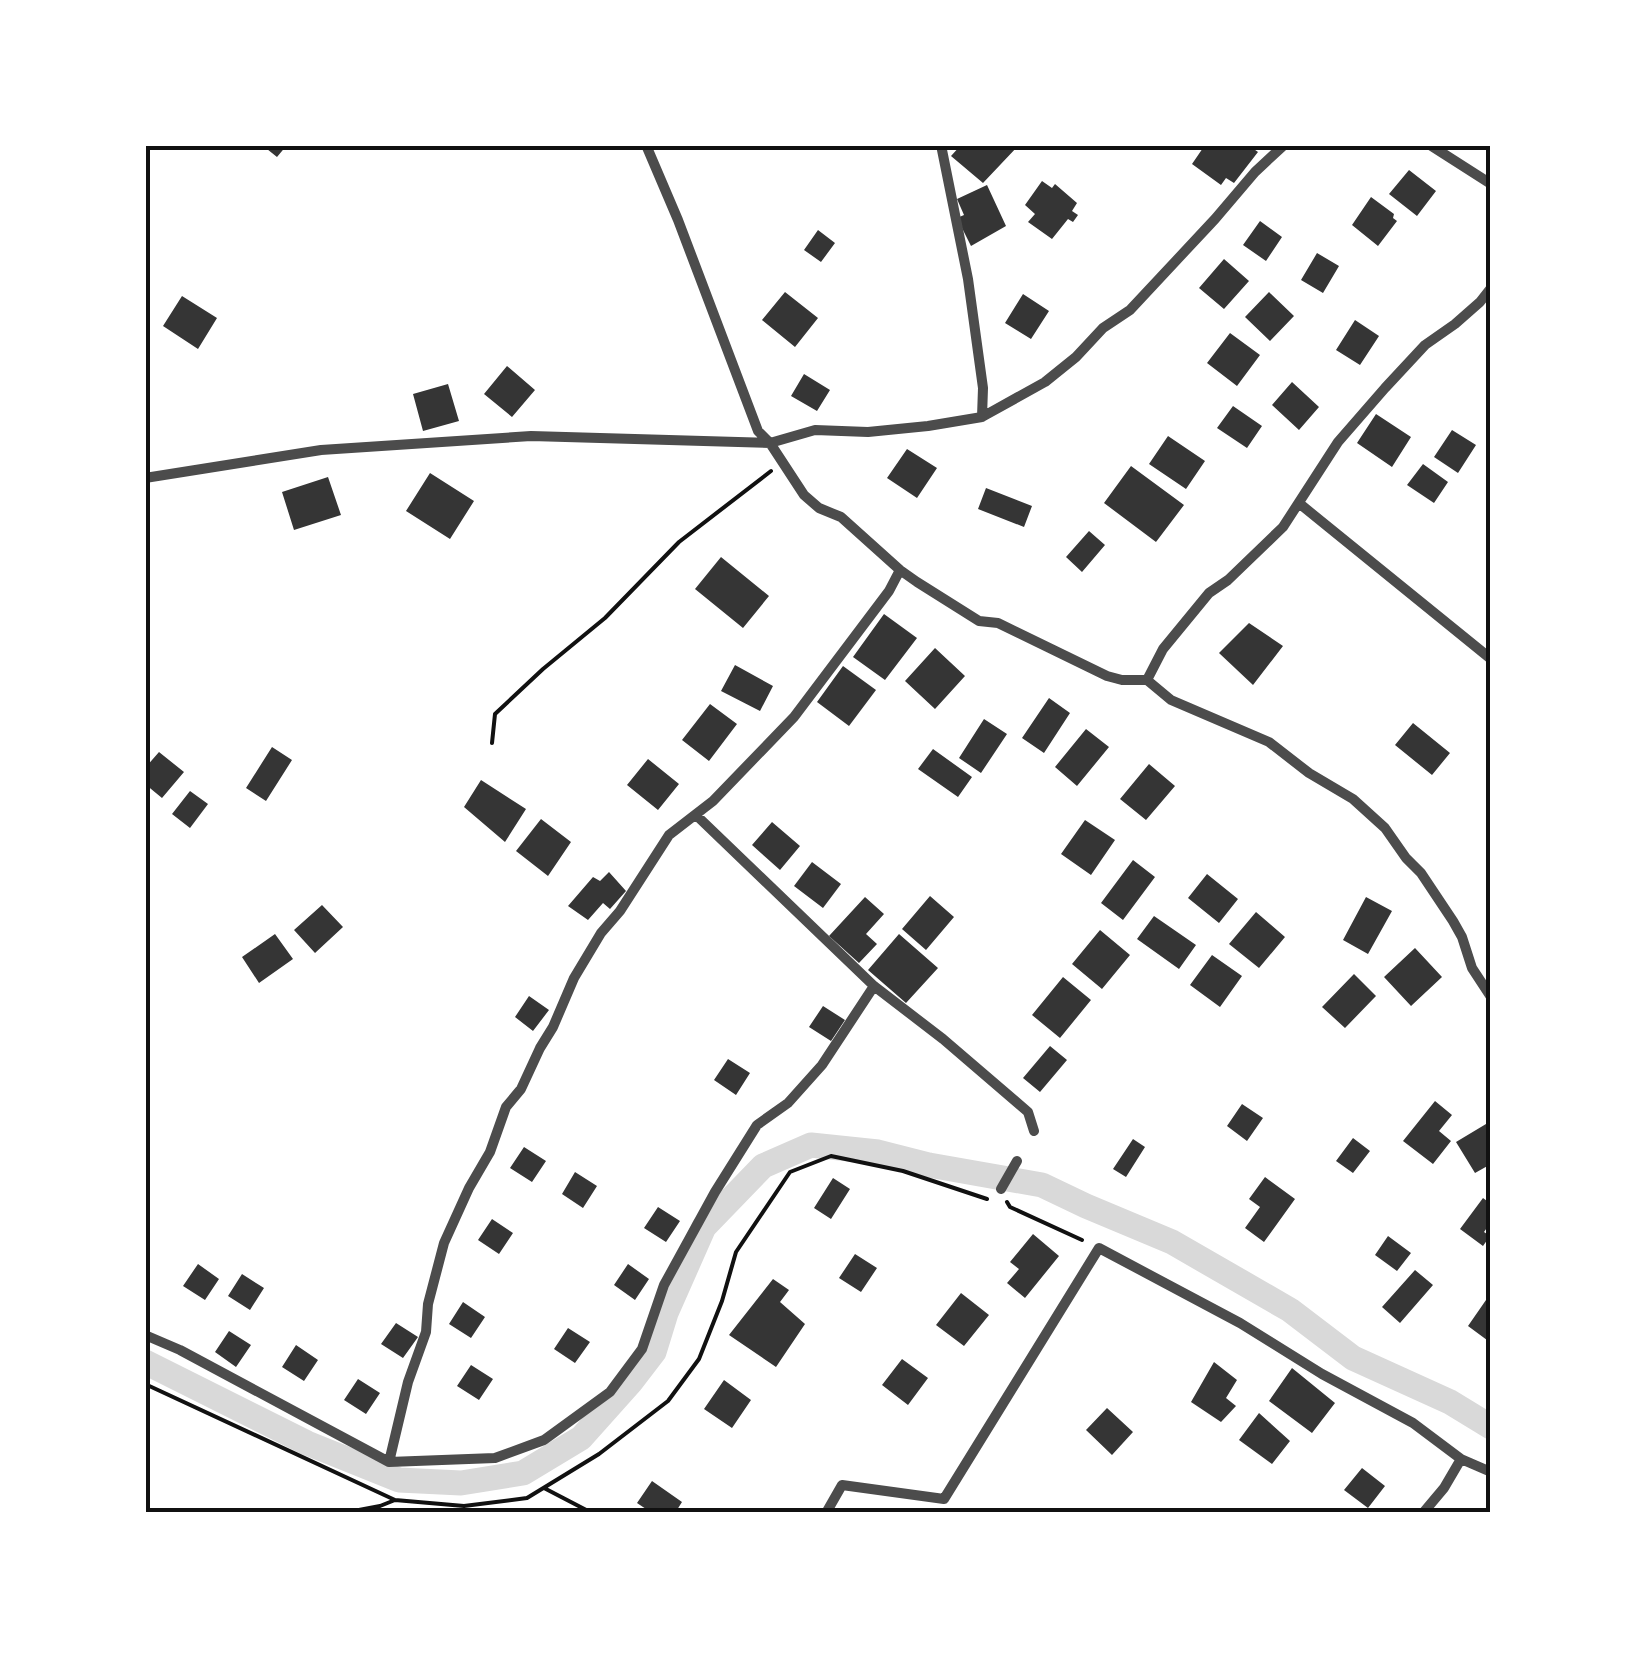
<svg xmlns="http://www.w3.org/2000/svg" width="1636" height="1658" font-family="'Space Grotesk',sans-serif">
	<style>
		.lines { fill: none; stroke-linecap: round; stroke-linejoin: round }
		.canal { stroke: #d9d9d9; stroke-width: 25 }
		.building { fill: #353535 }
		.path { stroke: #111; stroke-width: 4 }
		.minor { stroke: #4c4c4c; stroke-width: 10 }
		.neatline { fill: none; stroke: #111; stroke-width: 4 }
	</style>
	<rect width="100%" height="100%" fill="#fff"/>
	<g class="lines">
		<path class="canal" d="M145,1362L307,1443L399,1480L461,1483L523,1473L581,1438L631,1382L654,1352L666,1313L704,1227L763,1166L811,1145L878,1152L929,1165L1042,1185L1086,1206L1172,1242L1290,1310L1353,1358L1450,1402L1491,1427"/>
	</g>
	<path class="building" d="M262,145H287L277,157Z
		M961,145H1019L983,183L951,156Z
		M1205,145H1248L1258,152L1234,183L1226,178L1221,185L1192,164Z
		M1409,170L1436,191L1417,216L1389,194Z
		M1042,181L1052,188L1055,184L1077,203L1072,211L1078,215L1073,222L1068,219L1052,239L1028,222L1035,214L1025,205Z
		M987,185L1006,226L971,246L957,218L964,215L957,199Z
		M1371,197L1394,214L1393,218L1397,221L1378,246L1352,225Z
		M1260,221L1282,237L1266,261L1243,245Z
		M818,230L835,243L821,262L804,250Z
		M1317,253L1339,266L1323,293L1301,280Z
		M1224,259L1249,281L1224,309L1199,288Z
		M785,292L818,318L795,347L762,320Z
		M1269,292L1294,316L1270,341L1245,317Z
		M1023,294L1049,311L1031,339L1005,323Z
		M182,296L217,318L198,349L163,326Z
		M1355,320L1379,336L1360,365L1336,350Z
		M1230,333L1260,355L1237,386L1207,363Z
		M507,366L535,390L512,417L484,394Z
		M804,374L830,390L817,411L791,396Z
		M1292,382L1319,407L1299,430L1272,405Z
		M448,384L459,421L423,431L413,394Z
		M1233,406L1262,426L1247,448L1217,428Z
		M1376,414L1411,437L1392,467L1357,443Z
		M1452,430L1476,445L1458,473L1434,457Z
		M1168,436L1205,461L1186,489L1149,464Z
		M907,449L937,468L917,498L887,478Z
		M1423,464L1448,482L1434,503L1407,485Z
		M1131,466L1184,505L1156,542L1104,503Z
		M430,473L474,501L450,539L406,511Z
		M328,477L341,515L294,530L282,492Z
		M986,488L1032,506L1024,527L978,509Z
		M1089,531L1105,545L1082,572L1066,557Z
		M721,557L769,596L743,628L695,589Z
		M884,614L917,638L885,680L853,657Z
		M1249,623L1283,646L1253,685L1219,653Z
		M935,648L965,676L935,709L905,681Z
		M735,665L773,686L760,711L721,691Z
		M843,666L876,690L849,726L817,702Z
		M1049,698L1070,713L1044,753L1022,738Z
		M710,704L737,724L709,761L682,740Z
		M984,719L1007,734L981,773L959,758Z
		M1413,723L1450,753L1432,775L1395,745Z
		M1086,729L1109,747L1077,786L1055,767Z
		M272,747L292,760L266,801L246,788Z
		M933,749L972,777L958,797L918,769Z
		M159,752L184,772L162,798L145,784V768Z
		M648,759L679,784L658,810L627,785Z
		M1149,764L1175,786L1146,820L1120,799Z
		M481,780L526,809L505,842L464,807Z
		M190,791L208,804L190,828L172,814Z
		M541,819L571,842L548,876L516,851Z
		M1085,820L1115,840L1091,875L1061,854Z
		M772,822L800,846L780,870L752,845Z
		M1133,860L1155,877L1123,920L1101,903Z
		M812,862L841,884L823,908L794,886Z
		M609,872L626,891L610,909L603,903L588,920L568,906L593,877L600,881Z
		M1207,874L1238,899L1219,923L1188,898Z
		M930,896L954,917L926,950L902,929Z
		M865,897L884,914L866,934L877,944L859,963L829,936Z
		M1366,897L1392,911L1368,954L1343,940Z
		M322,905L343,927L315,953L294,930Z
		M1256,912L1285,937L1259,968L1229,944Z
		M1154,916L1196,945L1179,969L1137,939Z
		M1100,930L1130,955L1102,989L1072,964Z
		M275,934L293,959L259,983L242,957Z
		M899,934L938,968L906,1003L868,970Z
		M1415,948L1442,977L1411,1006L1384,977Z
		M1212,955L1242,976L1220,1007L1190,985Z
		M1354,974L1376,996L1345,1028L1322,1007Z
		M1063,977L1091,1000L1060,1038L1032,1015Z
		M529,996L549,1010L533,1031L515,1017Z
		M823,1006L845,1020L831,1041L809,1027Z
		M1050,1046L1067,1060L1040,1092L1023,1078Z
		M728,1059L750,1073L736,1095L714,1080Z
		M1435,1101L1452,1115L1439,1131L1451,1141L1433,1164L1403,1141Z
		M1242,1104L1263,1118L1247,1141L1227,1126Z
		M1491,1121V1164L1475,1173L1456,1142Z
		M1353,1138L1370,1151L1353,1173L1336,1161Z
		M1133,1139L1145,1147L1126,1177L1113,1169Z
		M524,1147L546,1161L532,1182L510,1168Z
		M575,1172L597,1186L583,1208L562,1194Z
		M1265,1177L1295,1199L1264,1242L1245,1228L1260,1207L1249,1199Z
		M833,1178L850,1189L831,1219L814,1208Z
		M1483,1198L1491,1204L1487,1209L1491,1212V1222L1484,1232L1490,1236L1483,1246L1460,1229Z
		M658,1207L680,1221L666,1242L644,1228Z
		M492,1219L513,1233L499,1254L478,1240Z
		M1033,1234L1059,1256L1025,1298L1007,1283L1019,1269L1010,1262Z
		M1388,1236L1411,1253L1397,1271L1375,1255Z
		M855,1254L877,1268L861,1292L839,1278Z
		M198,1264L219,1279L205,1300L183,1286Z
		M628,1264L649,1279L635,1300L614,1285Z
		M1415,1270L1433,1285L1400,1323L1382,1307Z
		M242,1274L264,1288L250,1310L228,1296Z
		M773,1279L789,1290L780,1302L805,1324L776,1367L729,1335Z
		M961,1293L989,1315L964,1346L936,1325Z
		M1486,1300L1491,1304V1343L1468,1326Z
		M463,1302L485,1317L471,1338L449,1324Z
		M396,1323L418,1337L403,1358L381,1344Z
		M568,1328L590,1342L575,1363L554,1349Z
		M229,1331L251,1345L236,1367L215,1352Z
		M296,1345L318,1360L304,1381L282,1367Z
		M902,1359L928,1378L908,1405L882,1385Z
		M1214,1362L1237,1380L1226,1398L1236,1406L1221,1422L1191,1402Z
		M471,1365L493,1379L479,1400L457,1386Z
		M1292,1368L1335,1403L1312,1433L1269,1401Z
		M358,1379L380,1393L366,1414L344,1400Z
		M724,1380L751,1400L732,1428L704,1409Z
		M1107,1408L1133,1432L1112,1455L1086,1430Z
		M1259,1413L1290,1441L1272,1464L1239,1440Z
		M1362,1468L1385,1486L1368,1508L1344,1490Z
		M652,1481L682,1502L675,1513H652L637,1503Z"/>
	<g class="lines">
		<path class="path" d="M492,743L495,714L543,669L605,618L679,542L771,471
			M1007,1202L1010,1207L1082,1240
			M145,1384L395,1500L464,1506L527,1498L599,1454L668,1401L699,1359L722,1301L736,1252L790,1172L831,1156L903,1171L987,1199
			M544,1488L592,1513
			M343,1513L380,1506L395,1500"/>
		<path class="minor" d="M646,145L678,220L758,431L770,443L804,495L819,508L841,517L900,570L917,582L979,621L998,623L1107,676L1122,680H1147L1171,700L1269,742L1309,773L1353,799L1385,828L1406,858L1421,873L1453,921L1462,937L1472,968L1491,997
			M941,145L968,279L983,388L982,417
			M1430,145L1491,184
			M145,478L321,450L531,436L770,443L815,430L868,432L928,426L982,417L1045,382L1076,357L1103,328L1130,310L1215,219L1255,172L1284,145
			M1300,504L1491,659
			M1147,680L1163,649L1209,593L1228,580L1283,527L1338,442L1385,388L1425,345L1455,324L1480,302L1491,288
			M696,815L874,986L943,1039L1028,1112L1034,1131
			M1001,1189L1017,1161
			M145,1335L180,1350L389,1462L408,1382L426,1332L428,1304L444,1243L469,1188L490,1152L506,1107L521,1089L540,1048L553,1027L574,978L601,933L620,911L669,835L713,801L794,717L889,591L900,570
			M389,1462L495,1458L544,1440L610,1392L642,1349L664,1285L715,1192L757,1125L788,1103L822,1065L874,986
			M826,1513L842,1485L944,1499L1099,1248L1240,1323L1322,1374L1413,1423L1461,1459L1491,1472
			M1423,1513L1444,1488L1461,1459"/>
	</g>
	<rect width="1636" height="1658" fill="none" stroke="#ffffff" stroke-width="295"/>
	<rect x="148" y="148" width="1340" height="1362" class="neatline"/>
</svg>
